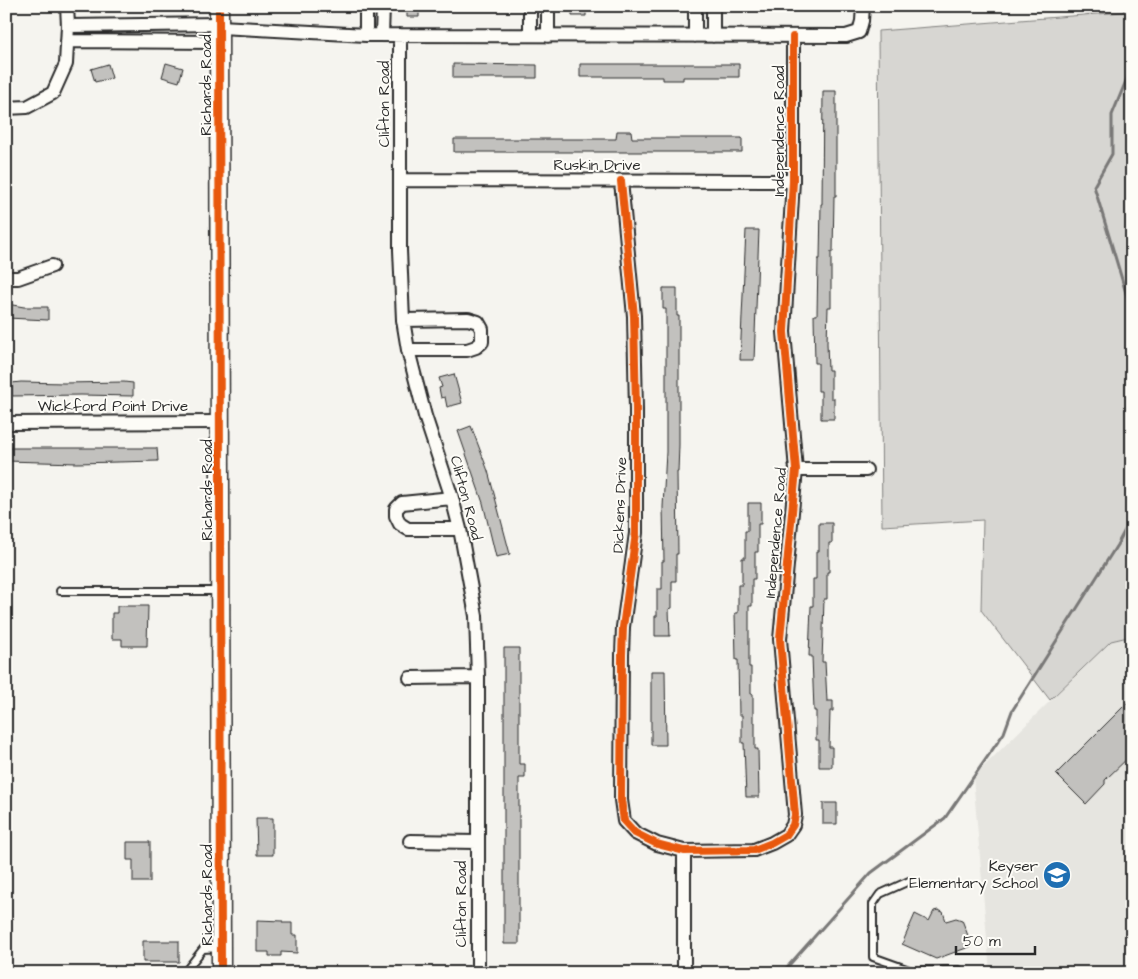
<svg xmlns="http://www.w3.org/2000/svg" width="1138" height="979" font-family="'Architects Daughter',sans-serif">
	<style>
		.built { fill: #e6e5e0 }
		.green { fill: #d7d6d2; stroke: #81807e }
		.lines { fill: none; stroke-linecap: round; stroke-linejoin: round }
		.stream { stroke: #797877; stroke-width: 3 }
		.building { fill: #c2c1be; stroke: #2b2b2b }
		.lane-casing { stroke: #2b2b2b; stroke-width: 10 }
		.street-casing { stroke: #2b2b2b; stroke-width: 16 }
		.secondary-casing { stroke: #2b2b2b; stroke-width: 21 }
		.lane { stroke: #fdfcf7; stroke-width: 6 }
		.street { stroke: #fdfcf7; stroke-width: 12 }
		.secondary { stroke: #fdfcf7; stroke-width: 18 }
		.cycleway-casing { stroke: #fdfcf7; stroke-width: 11 }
		.cycleway { stroke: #e8590c; stroke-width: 8 }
		.labels { text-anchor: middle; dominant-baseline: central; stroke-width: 4; stroke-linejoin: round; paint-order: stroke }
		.street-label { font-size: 15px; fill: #2b2b2b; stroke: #fdfcf7 }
		.poi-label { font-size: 15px; fill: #2b2b2b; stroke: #fdfcf7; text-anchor: end }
	</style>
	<rect width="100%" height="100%" fill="#f5f4ef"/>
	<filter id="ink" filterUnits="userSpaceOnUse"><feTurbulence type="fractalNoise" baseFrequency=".02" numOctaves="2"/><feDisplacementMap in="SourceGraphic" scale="10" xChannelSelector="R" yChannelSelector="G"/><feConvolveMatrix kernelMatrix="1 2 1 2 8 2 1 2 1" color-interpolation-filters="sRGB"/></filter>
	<g filter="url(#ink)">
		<path class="built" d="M1132,636V973H990L973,777L1111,641Z"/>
		<path class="green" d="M1125,6H1132V636L1111,641L1050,700L981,610L983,520L882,526L878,31L1123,12Z"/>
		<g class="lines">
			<path class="stream" d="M1132,59L1128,76L1112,115V154L1094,186L1132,313
				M782,973L871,873L945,818L1004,733L1012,711L1117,545L1132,517"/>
		</g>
		<path class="building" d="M407,6H419V17H407Z
			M572,6H586V16H572Z
			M166,63L183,68L179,82L162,77Z
			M108,64L112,78L95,82L91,69Z
			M453,64L537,65V78H453Z
			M580,64H739V77H683V80H663V77H580Z
			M823,91H836V196H834L833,252H831V307H828L827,343L828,370H831V398H834V419H821V391H818V363H815L814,315H817L818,259H820L821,204H822Z
			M617,131H631L632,138H742V152H454V139H616Z
			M746,230H759L754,360H740Z
			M663,288H677V316H679V445L678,472H677L678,554H676V581H672V608L669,609L670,636H655V616H657V589H662V561H664L663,507L666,452V309H663Z
			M7,304L24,307H48V320L7,318Z
			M454,374L462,403L447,407L445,397L441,398L439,388L442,387L439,378Z
			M21,382L64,383L124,382L133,383V396L81,395L12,396V383Z
			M471,426L488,471L510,554L496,557L483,503L458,431Z
			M6,448H157L158,461L77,463L6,461Z
			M748,503H761V524H758V552H755V579H752V606H749V667H751V694H753V722H755V749H758L759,797H746L744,743H742V715H739L738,660H736L735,613H738V585H742V558H745V531H748Z
			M819,523H832V543H829V572H827V599H824L822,662H825L827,701H833V711H830L829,747H832V767H819V740H816V711H814L812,656H809L811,606H813V579H816V551H819Z
			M117,606H148L147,646H122V639H112V613H117Z
			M504,648H519V764H525V778H519V944H504Z
			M651,671H665L666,745H651Z
			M1132,698V754L1105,780V784L1086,804L1056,774Z
			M823,803H837V824H823Z
			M256,818H273V855H257Z
			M127,842H150V882H133V860H127Z
			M938,910L943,912L946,921L956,918L962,920L972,946L936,959L902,944L915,914L929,921L934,911Z
			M257,920L283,921V923H292V935H297V953L281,952V956H269V952H257Z
			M143,941H179V962H143Z"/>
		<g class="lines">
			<defs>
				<path id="lane" d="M60,591H219
					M909,881L880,894L873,904V957L912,971
					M184,973L203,949L220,948
					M912,973V971L959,970V973"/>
				<path id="street" d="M713,6V36
					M68,26L219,24
					M220,27L366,35L846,36L859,32L862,21L863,6
					M366,35V6
					M382,35L383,6
					M400,35V250L403,320L408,350L425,416L452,498L460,529L476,616L478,677V973
					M530,35V6
					M548,36V6
					M695,36V6
					M67,41L220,42
					M6,108L27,107L53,93L66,64L68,26L67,6
					M401,180L793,181
					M621,181L634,316L636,410V533L623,627L622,655L621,800L624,821L635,833L657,844L684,851L754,850L772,843L786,835L793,825L795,815L780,639L796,470L784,332L793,181V37
					M6,278H18L52,266
					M403,320L468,319L478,322L482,329V342L476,347L467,350H408
					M6,423L220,422
					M796,470H866
					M452,498L402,503L396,509V516L400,524L408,529H460
					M410,678L478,677
					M410,841L477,842
					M684,973V851"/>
				<path id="secondary" d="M219,6L221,973"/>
			</defs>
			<use href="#lane" class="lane-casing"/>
			<use href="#street" class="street-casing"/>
			<use href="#secondary" class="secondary-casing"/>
			<use href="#lane" class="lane"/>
			<use href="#street" class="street"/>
			<use href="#secondary" class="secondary"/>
			<defs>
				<path id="cycleway" d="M219,6L221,973
					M621,181L634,316L636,410V533L623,627L622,655L621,800L624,821L635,833L657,844L684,851L754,850L772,843L786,835L793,825L795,815L780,639L796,470L784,332L793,181V37"/>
			</defs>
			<use href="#cycleway" class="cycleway-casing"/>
			<use href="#cycleway" class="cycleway"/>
		</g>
	</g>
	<defs>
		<symbol id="school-disc" viewBox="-11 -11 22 22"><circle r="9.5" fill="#1f6fb2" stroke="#fdfcf7"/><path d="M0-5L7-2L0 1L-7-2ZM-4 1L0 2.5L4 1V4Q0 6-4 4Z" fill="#fff"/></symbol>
	</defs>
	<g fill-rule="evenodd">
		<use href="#school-disc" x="1041" y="859" width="32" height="32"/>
	</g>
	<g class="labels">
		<g class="street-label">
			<text transform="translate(206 85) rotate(-90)">Richards Road</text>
			<text transform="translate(384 104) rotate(-90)">Clifton Road</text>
			<text transform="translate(779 131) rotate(-90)">Independence Road</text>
			<text x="597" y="165">Ruskin Drive</text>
			<text x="113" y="406">Wickford Point Drive</text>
			<text transform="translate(207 490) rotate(-90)">Richards Road</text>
			<text transform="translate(466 498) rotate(75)">Clifton Road</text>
			<text transform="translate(620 505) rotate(-88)">Dickens Drive</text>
			<text transform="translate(776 533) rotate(-85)">Independence Road</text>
			<text transform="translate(207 895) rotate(-90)">Richards Road</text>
			<text transform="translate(461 904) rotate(-90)">Clifton Road</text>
		</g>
		<g class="poi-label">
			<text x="1038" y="866">Keyser<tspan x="1038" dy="17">Elementary School</tspan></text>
		</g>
	</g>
	<rect width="1138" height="979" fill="none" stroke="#fdfcf7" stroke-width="25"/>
	<rect x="12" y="12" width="1113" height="954" fill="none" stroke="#2b2b2b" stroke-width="2" filter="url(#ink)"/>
	<path d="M956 946v8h79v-8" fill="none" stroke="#2b2b2b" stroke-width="2.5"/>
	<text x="963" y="946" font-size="15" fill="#2b2b2b" stroke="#fdfcf7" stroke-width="4" paint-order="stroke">50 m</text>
</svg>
